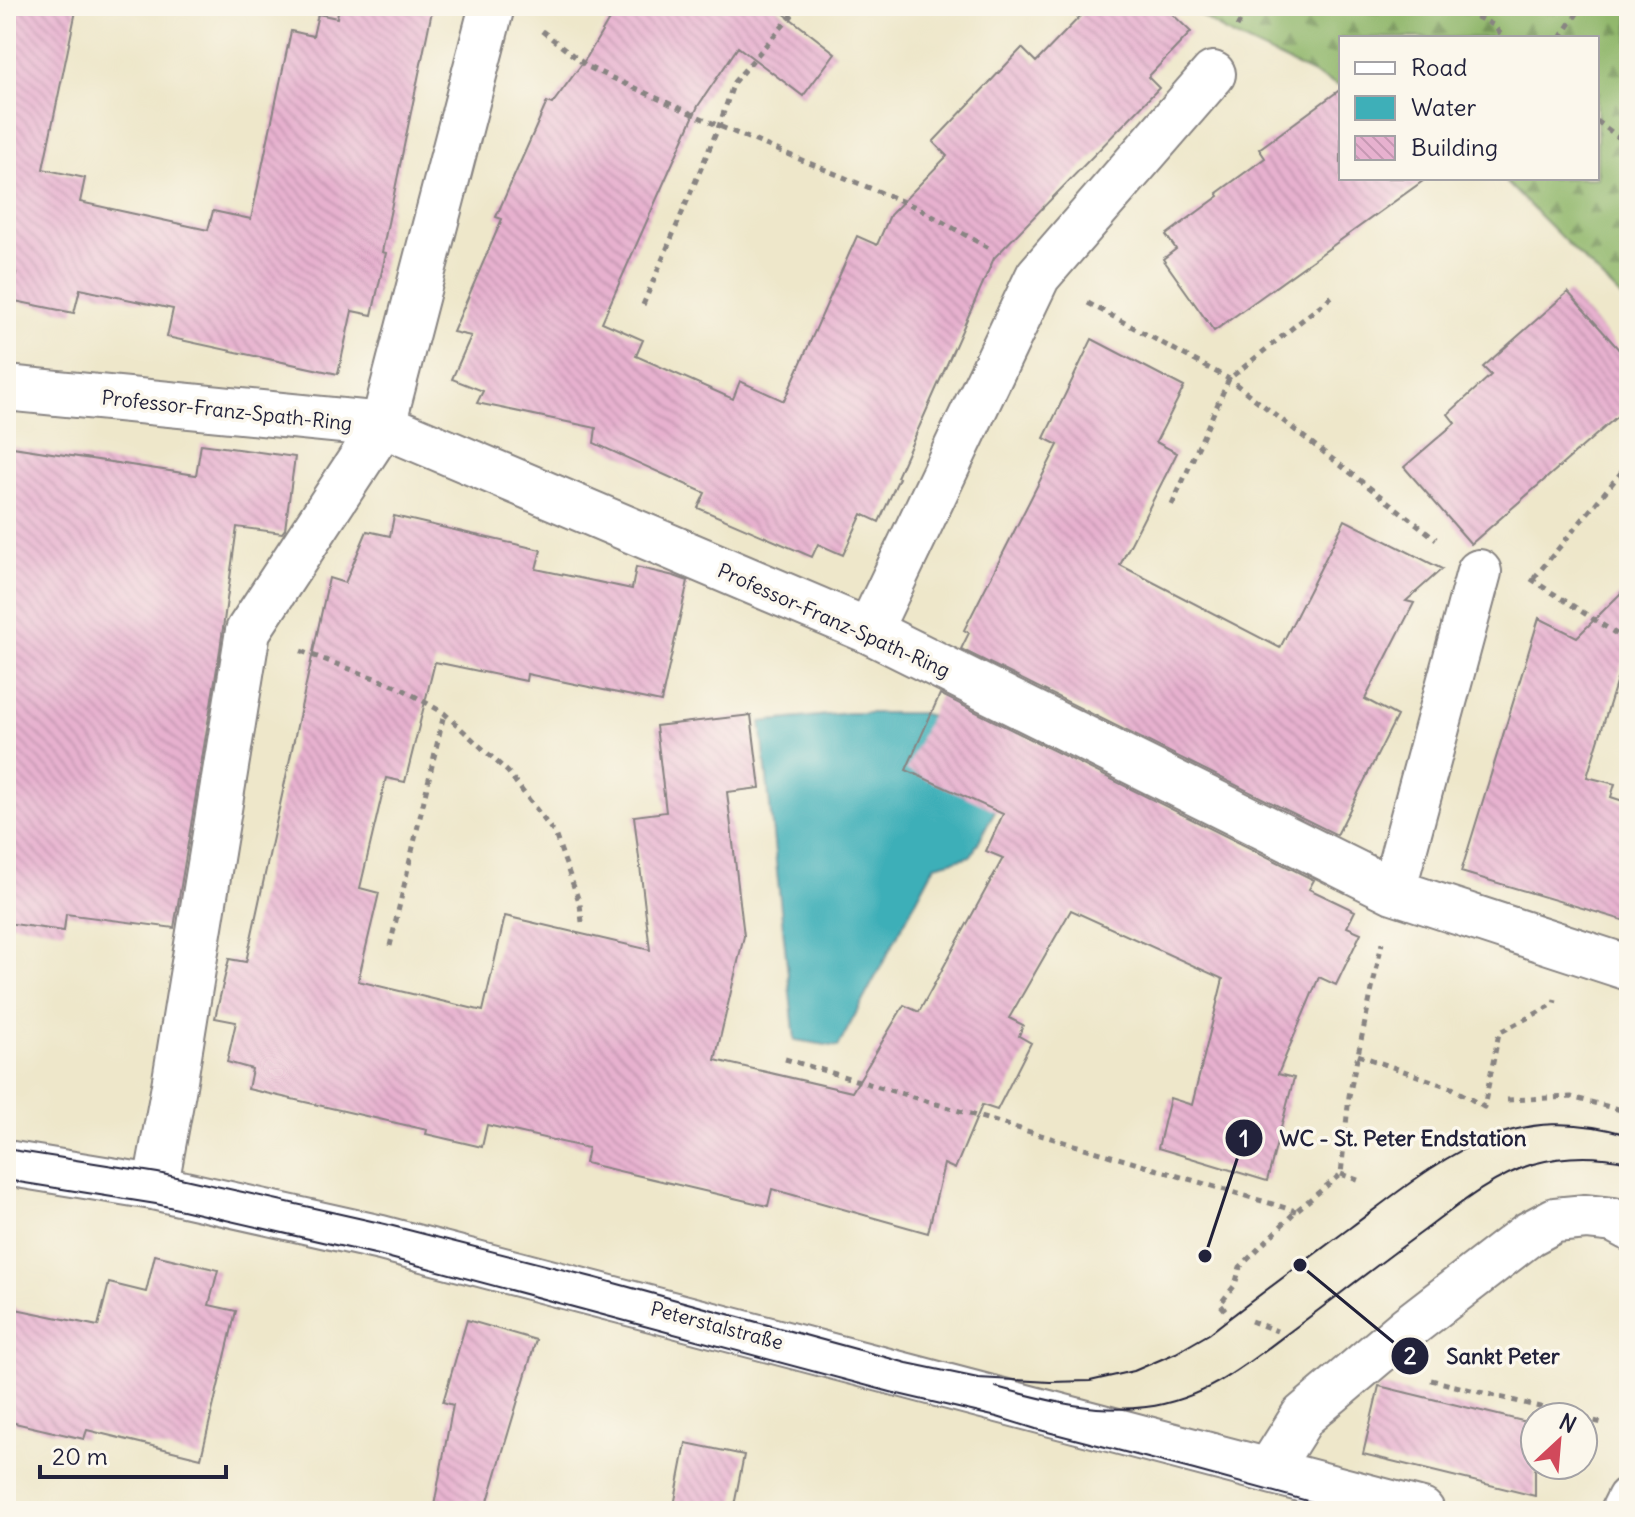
<svg xmlns="http://www.w3.org/2000/svg" width="1635" height="1517" font-family="Delius,sans-serif">
	<style>
		.forest { fill: url(#forest-firs); stroke: #5a6d54; stroke-width: 2 }
		.water { fill: #3eafb8; stroke: #30687a; stroke-width: 2 }
		.building { fill: url(#building-back-hatch) }
		.lines { fill: none; stroke-linecap: round; stroke-linejoin: round }
		.minor-casing { stroke: #888482; stroke-width: 48 }
		.path { stroke: #888482; stroke-width: 5; stroke-dasharray: 6 6; stroke-linecap: butt }
		.minor { stroke: #fff; stroke-width: 44 }
		.tram { stroke: #22223b; stroke-width: 2 }
		.labels { text-anchor: middle; dominant-baseline: central; stroke-width: 7; stroke-linejoin: round; paint-order: stroke }
		.street-label { font-size: 20px; fill: #22223b; stroke: #fbf7ec }
		.leader { fill: none; stroke: #22223b; stroke-width: 3 }
		.callout-dot { fill: #22223b; stroke: #fbf7ec; stroke-width: 3 }
		.mark-label { font-size: 24px; text-anchor: middle; font-weight: bold; fill: #fff }
		.callout-label { font-size: 22px; text-anchor: middle; font-weight: bold; fill: #22223b; stroke: #fbf7ec; stroke-width: 7; stroke-linejoin: round; paint-order: stroke }
	</style>
	<defs>
		<pattern id="forest-firs" width="22" height="20" patternUnits="userSpaceOnUse" patternTransform="scale(2)"><rect width="22" height="20" fill="#92b86d"/><path d="M5 1l3.5 6h-7zM16 11l3.5 6h-7z" fill="#77955b"/></pattern>
		<pattern id="building-back-hatch" width="6" height="6" patternUnits="userSpaceOnUse" patternTransform="scale(2)"><rect width="6" height="6" fill="#e7b1cf"/><path d="M-1 5l2 2M0 0l6 6M5-1l2 2" fill="none" stroke="#c698b3"/></pattern>
	</defs>
	<rect width="100%" height="100%" fill="#fbf7ec"/>
	<filter id="ink" filterUnits="userSpaceOnUse"><feTurbulence type="fractalNoise" baseFrequency=".0125" numOctaves="2"/><feDisplacementMap in="SourceGraphic" scale="16" xChannelSelector="R" yChannelSelector="G"/><feConvolveMatrix kernelMatrix="1 2 1 2 8 2 1 2 1" color-interpolation-filters="sRGB"/></filter>
	<filter id="wash" filterUnits="userSpaceOnUse"><feTurbulence type="fractalNoise" baseFrequency=".006" numOctaves="4" result="noise"/><feDisplacementMap in="SourceGraphic" scale="32" xChannelSelector="R" yChannelSelector="G"/><feGaussianBlur stdDeviation="1.8" result="paint"/><feColorMatrix in="noise" values="0 0 0 0 0 0 0 0 0 0 0 0 0 0 0 0 0 1.4 0 .05"/><feComposite in="paint" operator="in"/></filter>
	<g filter="url(#wash)">
		<rect width="100%" height="100%" fill="#eee7ca"/>
		<path class="forest" d="M1188,6H1629V305L1502,178H1597V38H1341V87L1225,32Z"/>
		<path class="water" d="M848,713H920L1031,743L971,856L935,865L838,1047L795,1040L761,722Z"/>
		<g id="blocks">
			<path class="building" d="M6,6H77L43,169L85,178L80,202L208,230L213,211L251,219L291,31L313,36L318,14L337,18L339,6H433L382,252L386,253L372,315L352,311L338,374L167,337L173,309L80,289L74,313L10,300L16,273L6,271Z
				M617,6H774L835,53L803,96L738,47L698,106L602,322L643,340L636,356L733,399L740,381L784,401L857,236L877,245L890,215L947,156L933,142L1022,48L1036,62L1090,6H1164L1191,32L1148,77L1159,88L994,258L897,477L899,478L879,522L862,514L843,555L818,544L812,557L698,508L705,493L594,443L596,428L477,403L483,391L452,379L471,336L453,332L502,219L496,217L547,102L552,104L587,57Z
				M1341,89V178H1427L1214,331L1163,259L1176,249L1166,235L1219,196L1217,193L1265,158L1259,149Z
				M1568,292L1629,361V406L1471,544L1404,467L1455,423L1448,414L1491,375L1483,367Z
				M1092,339L1184,387L1156,442L1177,453L1120,565L1280,648L1345,520L1442,569L1406,601L1414,603L1365,699L1397,716L1337,835L961,649L969,633L964,630L1058,445L1044,438Z
				M201,444L295,457L285,529L282,533L237,527L220,650L174,928L66,914L64,931L6,923V446L196,475Z
				M394,516L541,550L536,569L632,589L636,567L674,576L688,581L661,702L527,674L526,681L435,662L405,782L386,778L360,888L379,893L358,981L483,1011L505,916L650,950L634,816L666,812L656,726L751,715L760,788L727,792L744,936L715,1060L852,1092L904,1005L919,1012L1003,858L986,851L1003,814L906,770L940,694L1314,880L1309,889L1355,911L1347,927L1361,933L1336,985L1319,977L1278,1074L1294,1078L1267,1181L1158,1148L1170,1098L1192,1105L1223,979L1071,910L1009,1018L1023,1025L1019,1036L1031,1043L997,1110L982,1105L955,1169L944,1164L928,1233L772,1189L768,1206L585,1163L588,1148L487,1125L482,1147L426,1134L427,1130L248,1089L252,1069L227,1062L236,1022L215,1018L229,959L246,962L329,578L345,583L367,531L390,536Z
				M1629,585V641L1587,777L1615,784L1611,797L1629,803V922L1461,872L1539,618L1577,637Z
				M155,1255L218,1270L209,1305L236,1311L201,1458L87,1430L84,1439L6,1421V1307L98,1326L109,1283L146,1292Z
				M467,1320L536,1340L485,1511H433L453,1405L443,1402Z
				M1379,1386L1535,1424V1496L1363,1454Z
				M686,1443L744,1455L733,1511H673Z"/>
		</g>
	</g>
	<g filter="url(#ink)">
		<use href="#blocks" fill-opacity="0" stroke="#888482" stroke-width="2"/>
		<g class="lines">
			<defs>
				<path id="minor" d="M6,388L383,425L869,631L1393,891L1629,968
					M869,631L1038,276L1213,74
					M1393,891L1479,572
					M6,1163L153,1187L381,1238L1422,1511
					M153,1187L158,1173L174,1086L248,631L383,425L492,6
					M1269,1470L1303,1416L1407,1328L1529,1234L1555,1220L1586,1217L1614,1220L1629,1228
					M1623,1511L1629,1499"/>
			</defs>
			<use href="#minor" class="minor-casing"/>
			<path class="path" d="M1455,6L1493,25L1504,38
				M1237,27L1248,6
				M542,31L588,67L719,126L916,207L992,250
				M1561,38L1582,6
				M1597,121L1629,145
				M1088,303L1229,379L1436,539
				M643,305L719,126L734,82L800,6
				M1172,505L1229,379L1336,293
				M1534,578L1629,463
				M1531,579L1629,642
				M301,651L399,687L444,713L508,772L555,834L580,904L582,922
				M390,946L444,714
				M1358,1055L1452,1088L1484,1107L1499,1033L1554,1004L1555,1000
				M785,1059L1296,1211
				M1507,1100L1571,1097L1629,1112
				M1341,1174L1363,1182
				M1225,1310L1220,1304L1235,1285L1240,1267L1296,1211L1341,1174L1349,1096L1382,943
				M1251,1321L1277,1331
				M1431,1380L1580,1417
				M1583,1418L1602,1423"/>
			<use href="#minor" class="minor"/>
			<path class="tram" d="M6,1149L158,1173L385,1224L596,1278L907,1363L978,1378L1050,1382L1090,1381L1134,1371L1176,1353L1209,1334C1256,1297 1304,1262 1351,1227C1442,1159 1507,1099 1629,1135
				M6,1180L156,1204L379,1255L898,1394L997,1417L1036,1429L1194,1470L1344,1511
				M996,1387C1046,1400 1094,1414 1146,1407C1201,1400 1241,1369 1284,1336C1331,1301 1377,1265 1425,1230C1458,1205 1492,1177 1533,1164C1564,1155 1597,1155 1629,1162"/>
		</g>
	</g>
	<g class="labels">
		<g class="street-label">
			<text transform="translate(227 410) rotate(6)">Professor-Franz-Spath-Ring</text>
			<text transform="translate(834 620) rotate(24)">Professor-Franz-Spath-Ring</text>
			<text transform="translate(717 1325) rotate(15)">Peterstalstraße</text>
		</g>
	</g>
	<path class="leader" d="M1205 1256L1244 1138M1300 1265L1410 1356"/>
	<g class="callout-dot">
		<circle cx="1205" cy="1256" r="8"/>
		<circle cx="1300" cy="1265" r="8"/>
		<circle cx="1244" cy="1138" r="20"/>
		<circle cx="1410" cy="1356" r="20"/>
	</g>
	<g class="mark-label">
		<text x="1244" y="1147">1</text>
		<text x="1410" y="1364">2</text>
	</g>
	<g class="callout-label">
		<text x="1403" y="1146">WC - St. Peter Endstation</text>
		<text x="1503" y="1364">Sankt Peter</text>
	</g>
	<rect width="1635" height="1517" fill="none" stroke="#fbf7ec" stroke-width="32"/>
	<rect x="1339" y="36" width="260" height="144" fill="#fbf7ec" stroke="#a4a2a5" stroke-width="2"/>
	<rect x="1355" y="62" width="40" height="12" fill="#ffffff" stroke="#a4a2a5" stroke-width="2"/>
	<text x="1411" y="76" font-size="24" fill="#22223b">Road</text>
	<rect x="1355" y="96" width="40" height="24" fill="#3eafb8" stroke="#a4a2a5" stroke-width="2"/>
	<text x="1411" y="116" font-size="24" fill="#22223b">Water</text>
	<rect x="1355" y="136" width="40" height="24" fill="url(#building-back-hatch)" stroke="#a4a2a5" stroke-width="2"/>
	<text x="1411" y="156" font-size="24" fill="#22223b">Building</text>
	<g transform="translate(1559 1441) rotate(26)"><circle r="38" fill="#fbf7ec" stroke="#a4a2a5" stroke-width="2"/>
	<path d="M0-6L14 30L0 20L-14 30Z" fill="#d1495b"/>
	<text y="-12" font-size="22" font-weight="bold" text-anchor="middle" fill="#22223b">N</text>
	</g>
	<path d="M40 1465v12h186v-12" fill="none" stroke="#22223b" stroke-width="4"/>
	<text x="52" y="1465" font-size="24" fill="#22223b" stroke="#fbf7ec" stroke-width="6" paint-order="stroke">20 m</text>
</svg>
